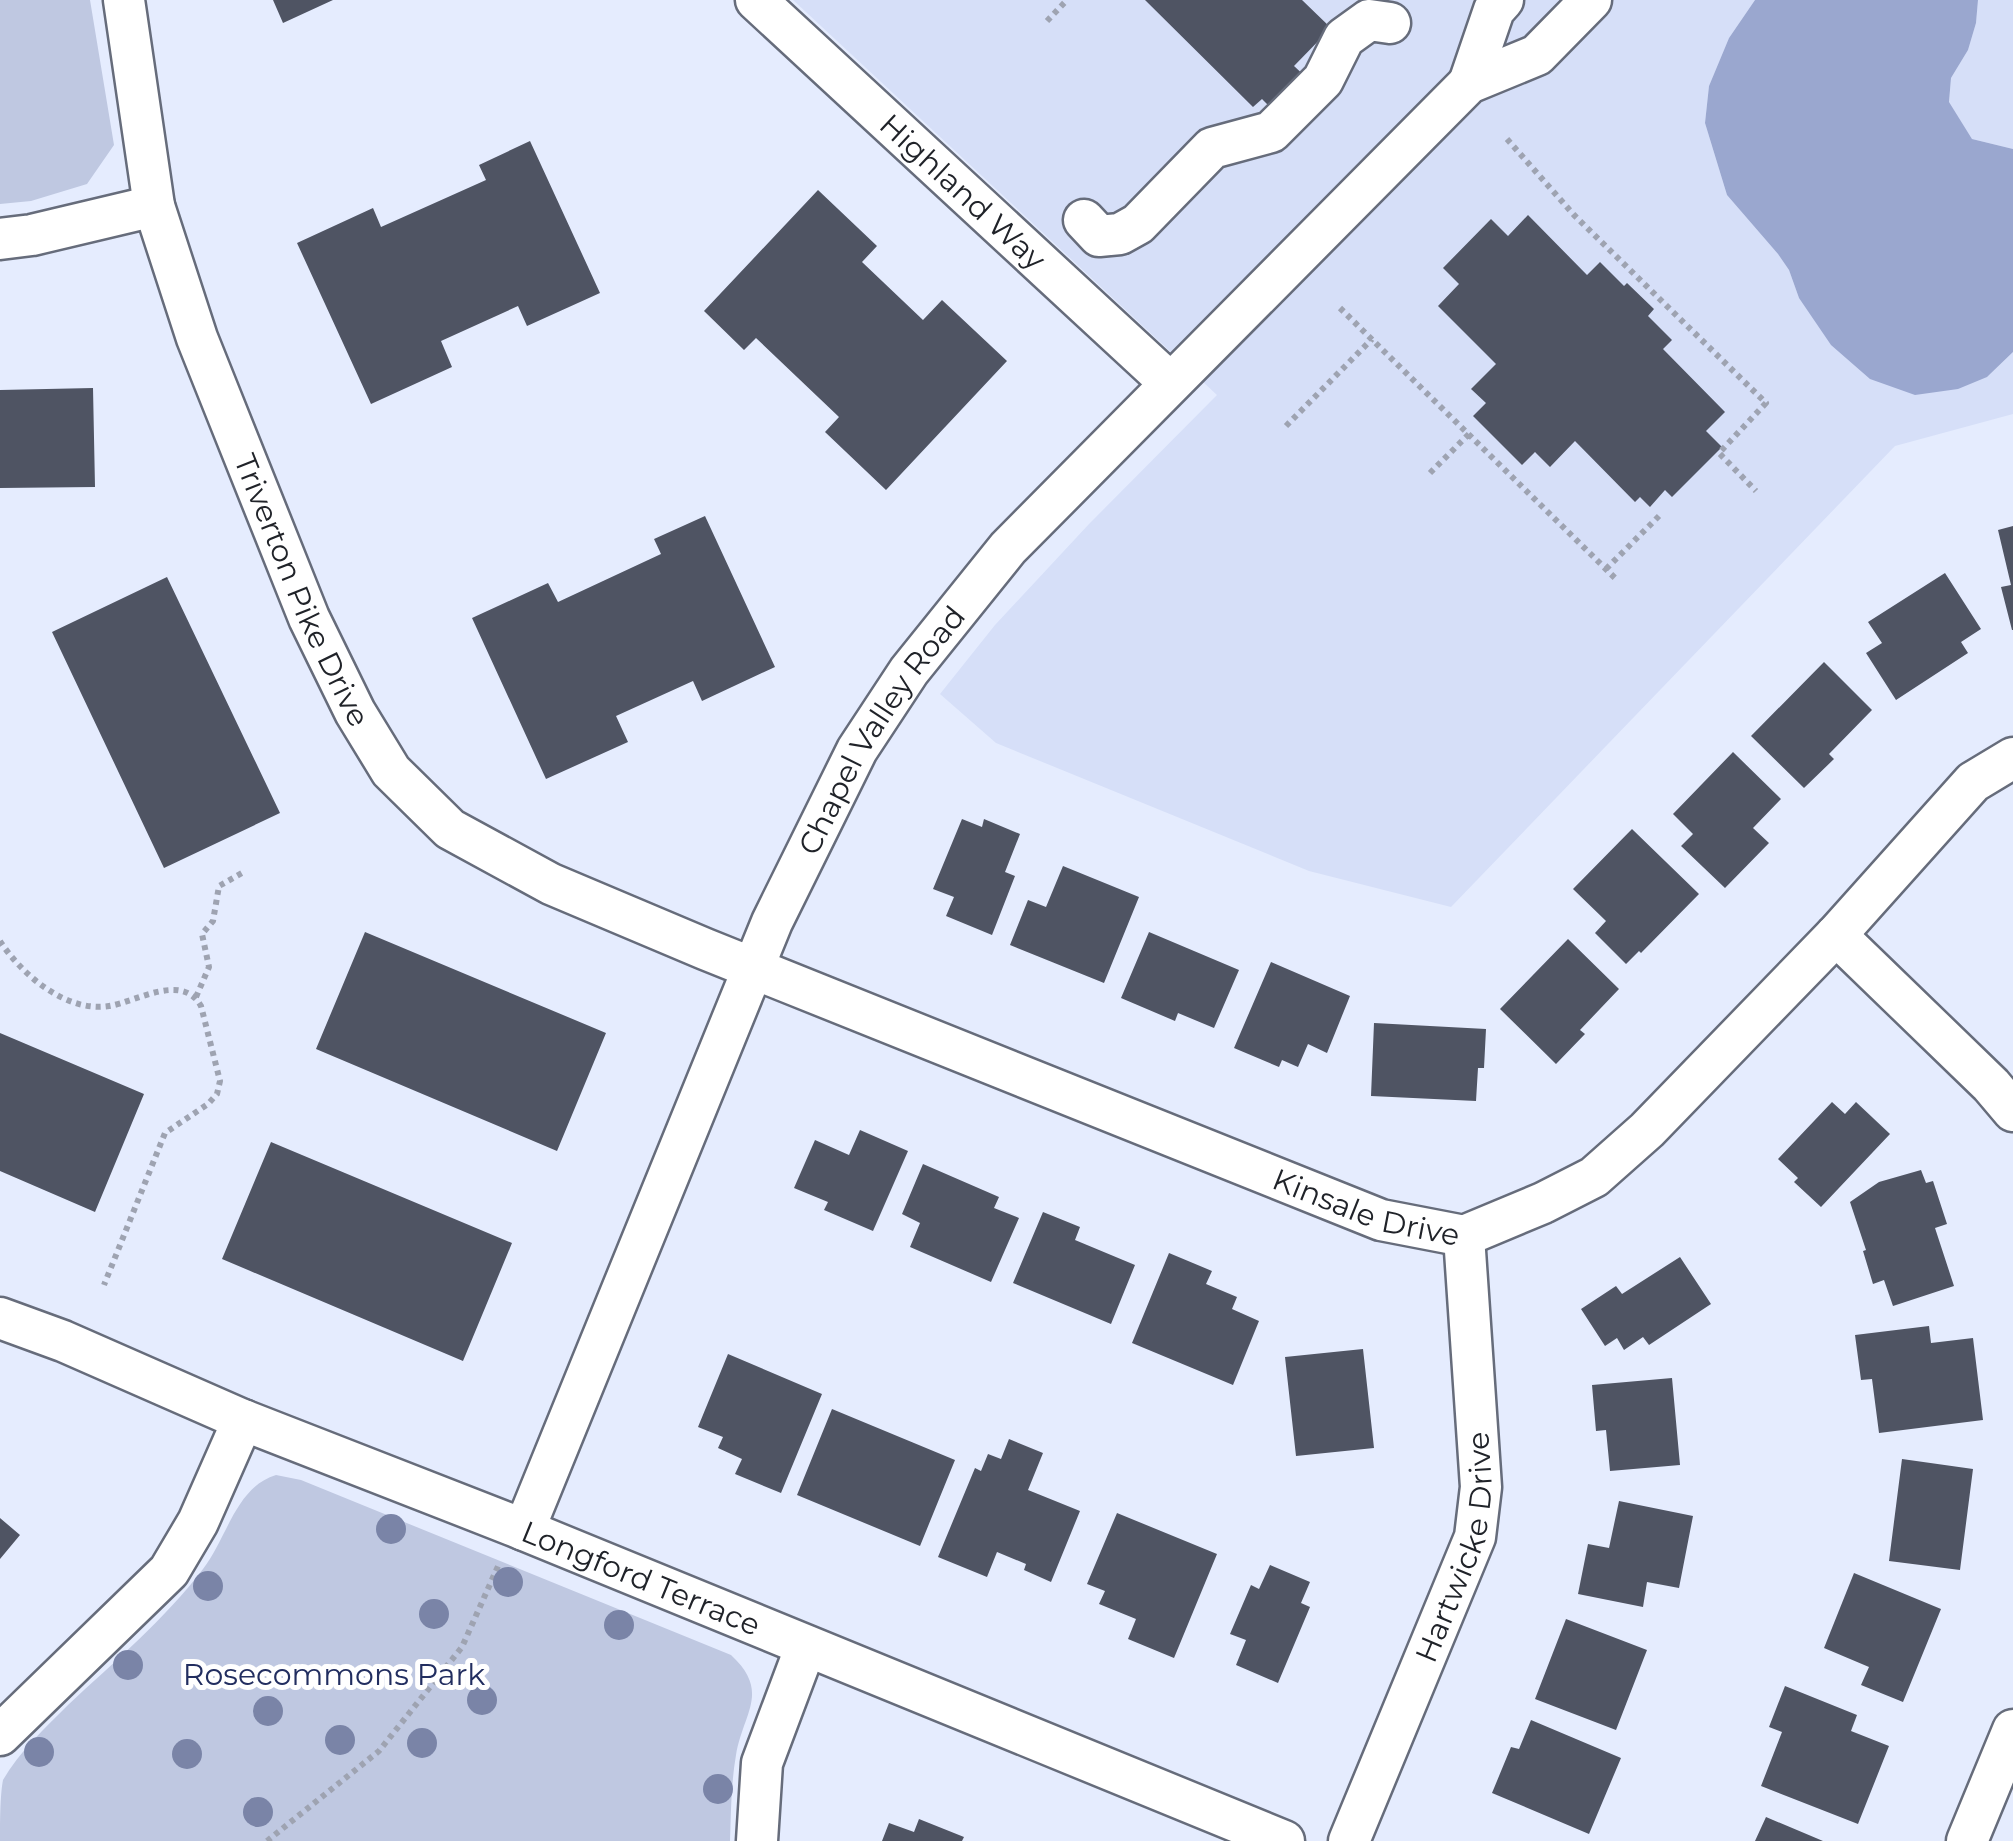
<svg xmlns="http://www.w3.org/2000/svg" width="2013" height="1841" font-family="Montserrat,sans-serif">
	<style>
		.built { fill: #d6dff8 }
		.green { fill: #bfc8e1 }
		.water { fill: #9aa7cf }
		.building { fill: #4f5463 }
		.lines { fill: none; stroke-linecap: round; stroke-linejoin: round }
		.minor-casing { stroke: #666c7b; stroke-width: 45 }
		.path { stroke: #9ea3b1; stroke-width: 6; stroke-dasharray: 5 5; stroke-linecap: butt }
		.minor { stroke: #fff; stroke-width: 40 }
		.tree { fill: #7a84a7 }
		.labels { text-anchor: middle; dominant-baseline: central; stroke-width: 10; stroke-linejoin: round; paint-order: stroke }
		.street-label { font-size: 30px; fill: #202329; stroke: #fff }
		.park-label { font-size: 30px; fill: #222e60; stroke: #fff }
	</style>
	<rect width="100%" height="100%" fill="#e5ecfe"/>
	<path class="built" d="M793,0H1755L1729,38L1709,86L1705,123L1727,195L1778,254L1789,270L1799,298L1987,377L2013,352V414L1895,446L1451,907L1309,871L996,743L940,694L995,625L1089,524L1217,395Z
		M1978,0H2013V149L1972,139L1949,103L1951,78L1968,50L1976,23Z"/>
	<path class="green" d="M0,0H90L114,145L87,184L31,201L0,204Z
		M276,1475L301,1480L731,1655C771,1692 743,1713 736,1755C731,1784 731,1812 730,1841H0C0,1824 0,1795 3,1780C19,1752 45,1728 68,1705C114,1662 165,1619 203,1569C227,1538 236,1487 276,1475Z"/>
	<path class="water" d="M1755,0H1978L1976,23L1968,50L1951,78L1949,102L1972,139L2013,149V352L1987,377L1958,389L1915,395L1870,379L1831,345L1799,298L1789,270L1778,254L1727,195L1705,123L1709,86L1729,38Z"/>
	<path class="building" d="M273,0H333L283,23Z
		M1145,0H1302L1331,28L1294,66L1309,80L1276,113L1262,99L1253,107Z
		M530,141L600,293L527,326L518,306L441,341L452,367L371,404L297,243L373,208L381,227L486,180L479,165Z
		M818,190L877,246L862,262L923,320L942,300L1007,361L886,490L825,432L839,417L756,338L744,350L704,311Z
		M1528,215L1587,275L1600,262L1624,286L1627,283L1654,309L1648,316L1672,340L1663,349L1725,412L1706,431L1722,447L1672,497L1665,490L1650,507L1640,497L1635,502L1575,441L1550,467L1535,452L1522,465L1473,416L1486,403L1471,389L1496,364L1438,306L1459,284L1443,268L1491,219L1508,236Z
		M93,388L95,487L0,488V390Z
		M705,516L775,667L702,701L693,681L616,716L628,742L546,779L472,618L548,583L558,602L661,554L654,539Z
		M2013,526V630H2012L2001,587L2011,585L1998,530Z
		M1945,573L1981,629L1961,642L1968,653L1896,700L1866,653L1882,643L1868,622Z
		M167,577L280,813L164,868L52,632Z
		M1824,662L1872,710L1829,754L1834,759L1804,788L1751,736Z
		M1733,752L1781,799L1753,828L1769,843L1725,888L1681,846L1693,834L1673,814Z
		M962,819L982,827L984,819L1020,834L1005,872L1015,876L992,935L946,916L954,897L933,889Z
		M1632,829L1699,894L1641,953L1639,951L1626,964L1595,933L1606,921L1573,889Z
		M1063,866L1139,897L1104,983L1010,945L1028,900L1046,907Z
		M365,932L606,1033L557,1151L316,1049Z
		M1149,932L1239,970L1214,1028L1178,1013L1175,1021L1121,998Z
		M1568,939L1619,989L1580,1030L1585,1034L1556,1064L1500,1009Z
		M1271,962L1350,996L1327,1053L1308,1044L1298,1067L1282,1060L1279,1067L1234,1048Z
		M1374,1023L1486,1029L1484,1068H1478L1476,1101L1371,1096Z
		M0,1033L144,1094L95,1212L0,1171Z
		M1832,1102L1845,1114L1856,1102L1890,1134L1821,1207L1794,1182L1798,1178L1778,1159Z
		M860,1130L908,1151L873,1231L824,1210L828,1202L794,1188L815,1140L849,1155Z
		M271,1142L512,1243L463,1361L222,1259Z
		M923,1164L999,1197L994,1208L1019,1218L991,1282L910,1247L920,1223L902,1214Z
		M1921,1170L1926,1183L1933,1181L1947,1224L1935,1228L1954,1286L1893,1306L1884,1280L1873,1284L1863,1251L1866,1250L1850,1202L1879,1182Z
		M1043,1212L1080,1227L1075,1240L1135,1265L1111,1324L1013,1283Z
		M1169,1253L1212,1271L1206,1284L1237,1297L1232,1309L1259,1321L1233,1385L1132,1343Z
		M1680,1257L1711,1304L1649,1345L1643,1337L1624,1350L1617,1338L1605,1346L1581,1309L1616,1286L1622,1294Z
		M1929,1326L1931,1343L1973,1338L1983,1420L1879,1433L1872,1379L1861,1380L1855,1335Z
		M1363,1349L1374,1448L1296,1456L1285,1357Z
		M728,1354L822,1394L781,1493L735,1474L742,1459L718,1448L723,1437L698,1427Z
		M1672,1378L1680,1465L1610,1471L1606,1430L1596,1431L1592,1385Z
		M832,1409L955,1460L920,1546L797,1495Z
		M1009,1439L1043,1453L1028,1490L1080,1511L1051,1582L1024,1570L1026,1564L997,1552L987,1577L938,1557L975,1468L981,1471L988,1454L1001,1459Z
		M1902,1459L1973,1469L1960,1570L1889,1561Z
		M1619,1501L1693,1516L1679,1588L1647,1582L1643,1607L1578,1594L1588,1544L1609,1548Z
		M1117,1513L1217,1554L1174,1658L1128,1639L1136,1619L1099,1604L1105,1591L1087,1584Z
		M0,1518L20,1535L0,1559Z
		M1270,1565L1310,1582L1301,1603L1310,1607L1278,1683L1236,1665L1246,1640L1230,1634L1251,1585L1259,1589Z
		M1854,1573L1941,1609L1903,1702L1861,1685L1869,1667L1824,1648Z
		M1566,1619L1647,1650L1616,1730L1535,1699Z
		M1785,1686L1857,1715L1851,1731L1889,1746L1858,1824L1761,1786L1782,1732L1769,1727Z
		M1531,1720L1621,1758L1589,1834L1492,1793L1511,1747L1519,1749Z
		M1766,1817L1823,1841H1755Z
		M919,1819L964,1837L962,1841H882L889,1823L914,1832Z"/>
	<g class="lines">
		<defs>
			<g id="minor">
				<path id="s1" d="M124,0L154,206L197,338L309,618L355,712L391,771L450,829L551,884L705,949L1381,1220L1464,1236L1543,1203L1594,1177L1647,1130L1836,935L1973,782L2013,758"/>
				<path id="s2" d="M756,0L1169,382"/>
				<path d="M1469,83L1494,10L1503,0"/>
				<path d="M1084,220L1099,236L1120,234L1138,224L1212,148L1271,132L1323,80L1344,38L1369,20L1390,23"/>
				<path d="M0,239L32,235L154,206"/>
				<path d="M1836,935L1991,1085L2013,1111"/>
				<path id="s3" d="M0,1318L63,1341L243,1420L512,1525L1284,1841"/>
				<path id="s4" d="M524,1530L772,922L857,750L909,671L1008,548L1469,83L1537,55L1591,0"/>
				<path d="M0,1735L169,1571L198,1522L243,1420"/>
				<path d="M757,1841L762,1763L806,1646"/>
				<path id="s5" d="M1349,1841L1475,1537L1481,1487L1464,1236"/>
				<path d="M1967,1841L2013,1730"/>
			</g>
		</defs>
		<use href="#minor" class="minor-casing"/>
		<path class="path" d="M1047,21L1067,0
			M1507,139L1574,215L1766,403L1719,453L1756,491
			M1340,308L1617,580
			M1286,426L1372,339
			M1430,473L1469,434
			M1606,569L1659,516
			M0,941C21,974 66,1013 109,1006C136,1002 182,972 201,1006L220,1081L217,1094L208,1104L165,1133L104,1285
			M196,997L209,967L202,934L213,921L219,886L242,873
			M267,1841L379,1751L462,1647L499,1564"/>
		<use href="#minor" class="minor"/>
	</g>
	<g class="tree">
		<circle cx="391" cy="1529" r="15"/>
		<circle cx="508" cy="1582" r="15"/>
		<circle cx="208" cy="1586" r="15"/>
		<circle cx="434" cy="1614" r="15"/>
		<circle cx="619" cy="1625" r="15"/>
		<circle cx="128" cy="1665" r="15"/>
		<circle cx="482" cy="1700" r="15"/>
		<circle cx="268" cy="1711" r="15"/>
		<circle cx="340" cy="1740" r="15"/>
		<circle cx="422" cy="1743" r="15"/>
		<circle cx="39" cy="1752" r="15"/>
		<circle cx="187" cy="1754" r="15"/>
		<circle cx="718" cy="1789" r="15"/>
		<circle cx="258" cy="1812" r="15"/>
	</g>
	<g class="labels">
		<g class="street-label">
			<text stroke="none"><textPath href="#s2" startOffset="282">Highland Way</textPath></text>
			<text stroke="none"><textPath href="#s1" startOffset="620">Triverton Pike Drive</textPath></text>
			<text stroke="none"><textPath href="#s4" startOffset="878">Chapel Valley Road</textPath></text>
			<text stroke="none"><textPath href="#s1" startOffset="1898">Kinsale Drive</textPath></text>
			<text stroke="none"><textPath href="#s5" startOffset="315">Hartwicke Drive</textPath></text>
			<text stroke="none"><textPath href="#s3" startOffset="692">Longford Terrace</textPath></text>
		</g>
		<g class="park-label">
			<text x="334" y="1674">Rosecommons Park</text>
		</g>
	</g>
</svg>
